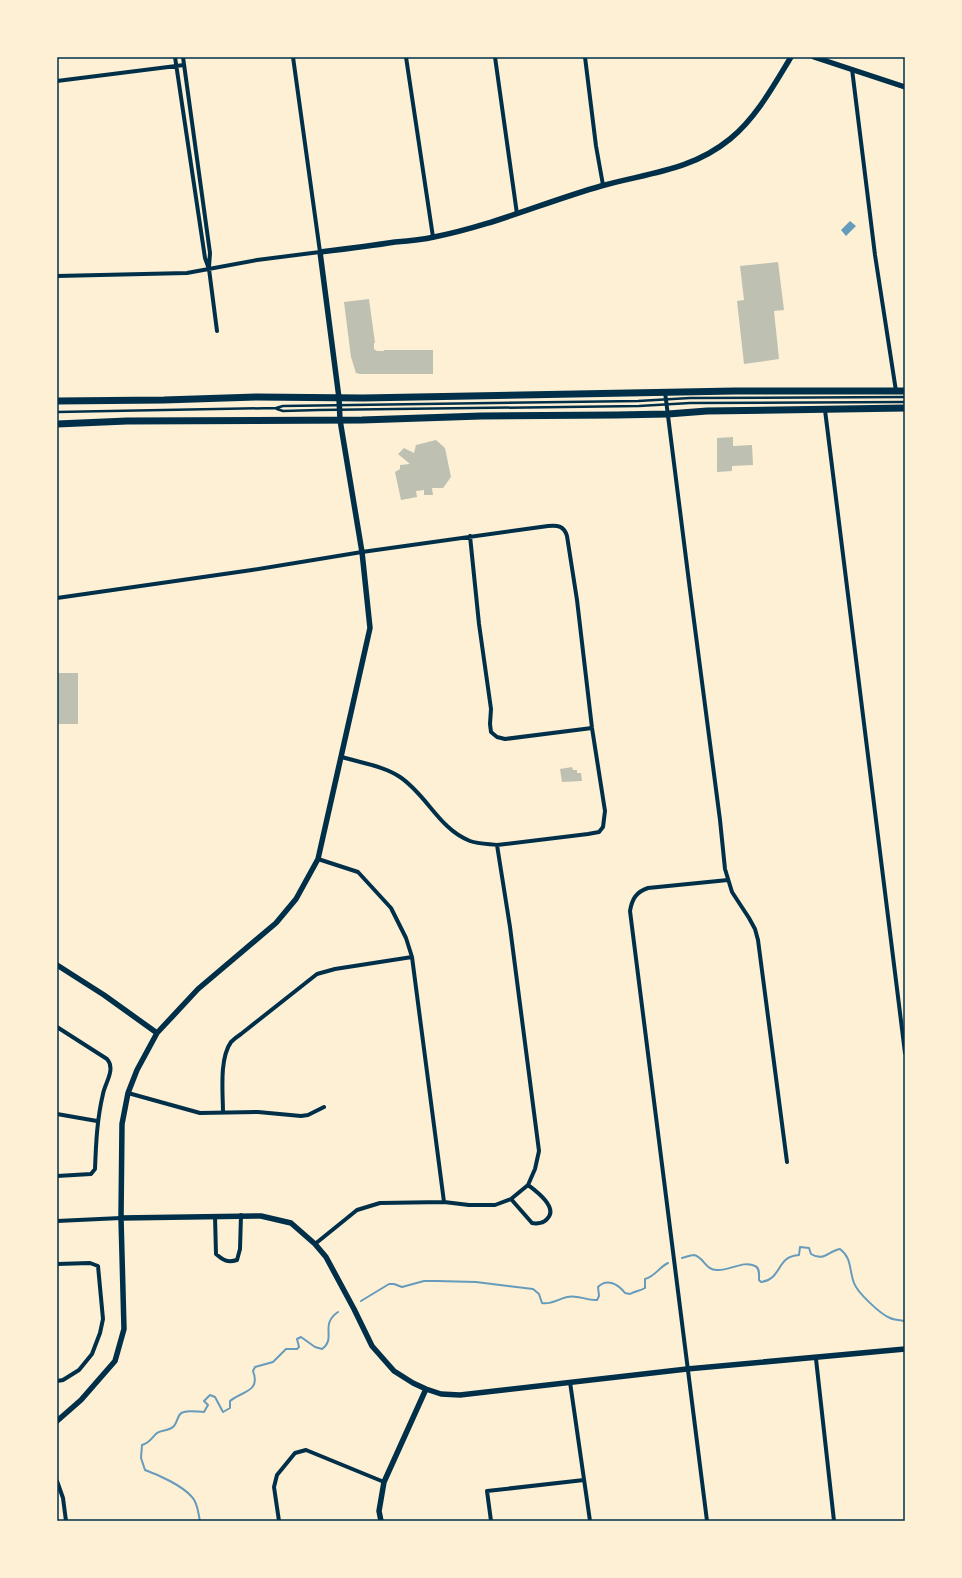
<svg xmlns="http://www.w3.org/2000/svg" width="962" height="1578" font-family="Signika,sans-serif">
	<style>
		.water { fill: #669bbc }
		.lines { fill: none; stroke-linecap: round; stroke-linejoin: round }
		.stream { stroke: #669bbc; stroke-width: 2 }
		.building { fill: #bec0b2 }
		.service { stroke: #003049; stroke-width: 2.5 }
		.minor { stroke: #003049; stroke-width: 4 }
		.tertiary { stroke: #003049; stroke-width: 5.5 }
		.primary { stroke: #003049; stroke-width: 7 }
		.neatline { fill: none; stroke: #003049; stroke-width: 1.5 }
	</style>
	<rect width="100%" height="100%" fill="#fdf0d5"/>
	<path class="water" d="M850,221L856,226L846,236L841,230Z"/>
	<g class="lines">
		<path class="stream" d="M682,1258C686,1257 691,1255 694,1255C704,1257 705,1270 717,1270C729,1271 744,1260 755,1266C760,1268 759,1275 759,1280L761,1282C782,1280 776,1256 799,1255L800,1247L809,1248L811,1254C824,1262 828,1251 840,1249C852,1258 849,1270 854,1283C857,1292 880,1314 890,1318C894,1320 900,1320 905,1321
			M361,1301L389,1284H394L402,1287L424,1281H437L476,1282L533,1289L539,1294L542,1303C551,1305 558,1299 567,1297C578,1294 586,1301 597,1300L599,1296L598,1287C607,1278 618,1284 625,1293L630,1294C635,1291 640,1291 645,1288V1279C656,1276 658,1268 668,1263
			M200,1521C198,1513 198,1503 192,1497C183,1486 159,1475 145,1470L141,1458L142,1445C151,1442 151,1438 157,1433C162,1429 168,1432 174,1426C178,1422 177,1413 184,1412C190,1410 198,1412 204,1412L208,1405L204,1401L210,1395L215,1397L223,1412L230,1408V1401C242,1391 261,1392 253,1371L255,1367L273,1362L286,1349H297L299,1347L297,1339L301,1337L315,1347L322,1349C337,1338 319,1325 338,1312"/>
	</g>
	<path class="building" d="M778,262L784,310L774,311L779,359L744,364L737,301L744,300L740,266Z
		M369,299L375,343H374V349L377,351H384V350H433V374H360L356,373L351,357L344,302Z
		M733,437V446L752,445L753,465L732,466V471L717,472V438Z
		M436,440L445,448L451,477L443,488H432L433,495H424V490L416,491L417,497L401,500L395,472L400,469V465L410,464L398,454L404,448L414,453L416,445Z
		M57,673H78V724H57Z
		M572,767L573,770H577V773H581L582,781L562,782L560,769Z"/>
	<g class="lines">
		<path class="service" d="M277,409L283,411L319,410L639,406L690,403L905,402
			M57,412L276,408L283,406L638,401L690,398L905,397"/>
		<path class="minor" d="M175,57L205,258L209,269L217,331
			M183,57L210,253L209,267
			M406,57L433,237
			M495,57L517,214
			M585,57L596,146L603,185
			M852,69L875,255L896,391
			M57,81L184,65
			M57,276L187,273L257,260L320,252L293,57
			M665,392L690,590L720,820L725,869L732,892L749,918L755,929L758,940L787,1162
			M825,410L905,1053
			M470,536L479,624L491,709L490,724L491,732L497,737L505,739L592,728
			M57,598L252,570L362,552L548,526C558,525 564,526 567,536L577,600L592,728L605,811L603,827L599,832L588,834L497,845
			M318,859L358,872L391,908L406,938L412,957L444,1202
			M57,1027L107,1059C116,1069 105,1083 103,1094C97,1119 96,1143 95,1169L91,1174L57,1176
			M128,1093L200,1113L258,1112L301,1116L308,1115L324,1107
			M223,1113C223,1093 219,1059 231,1042C234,1039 238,1036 241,1034L317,974L335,969L412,957
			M57,1114L97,1121
			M511,1199L532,1223C537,1224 544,1223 547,1219C559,1208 536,1191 528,1185
			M215,1216L216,1254C223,1260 227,1263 237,1260L240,1249L241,1215
			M57,1221L121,1218
			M315,1244L357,1210L380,1203L444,1202L469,1205H495L511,1199L528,1185L535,1169L539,1151L510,927L497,845C489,844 478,844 470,841C439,829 427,795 400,777C384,766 361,763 342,757
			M57,1264L90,1263L98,1266L103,1319L100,1333L92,1354L79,1370L63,1380L57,1381
			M816,1359L834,1521
			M570,1382L590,1521
			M57,1481L63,1498L66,1521
			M279,1521L274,1487L277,1475L295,1453L306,1450L384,1482
			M491,1521L487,1491L584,1480
			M707,1521L630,911C632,899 636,892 648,888L728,880"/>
		<path class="tertiary" d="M814,57L905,87
			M57,965L104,995L157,1033
			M121,1218L261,1216L291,1223L315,1244L326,1257L354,1309L372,1346L394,1371L413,1383L426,1389L441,1394L460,1395L687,1369L905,1349
			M57,1421L81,1400L115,1361L124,1329L121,1218L122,1124L128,1093L137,1070L157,1033L198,989L276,923L296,899L318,859L370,628L362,552L340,420L339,398L320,252C345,249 370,246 395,242C408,241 421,240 434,237C491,226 545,202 601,186C647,173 691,171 730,139C756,118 774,85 791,57
			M381,1521L379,1511L384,1482L426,1389"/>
		<path class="primary" d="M57,401L164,400L257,397L363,398L735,391H905
			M57,424L127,421L362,420L481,416L616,415L668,414L707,411L905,408"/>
	</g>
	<rect width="962" height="1578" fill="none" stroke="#fdf0d5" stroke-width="116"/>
	<rect x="58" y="58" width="846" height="1462" class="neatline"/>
</svg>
